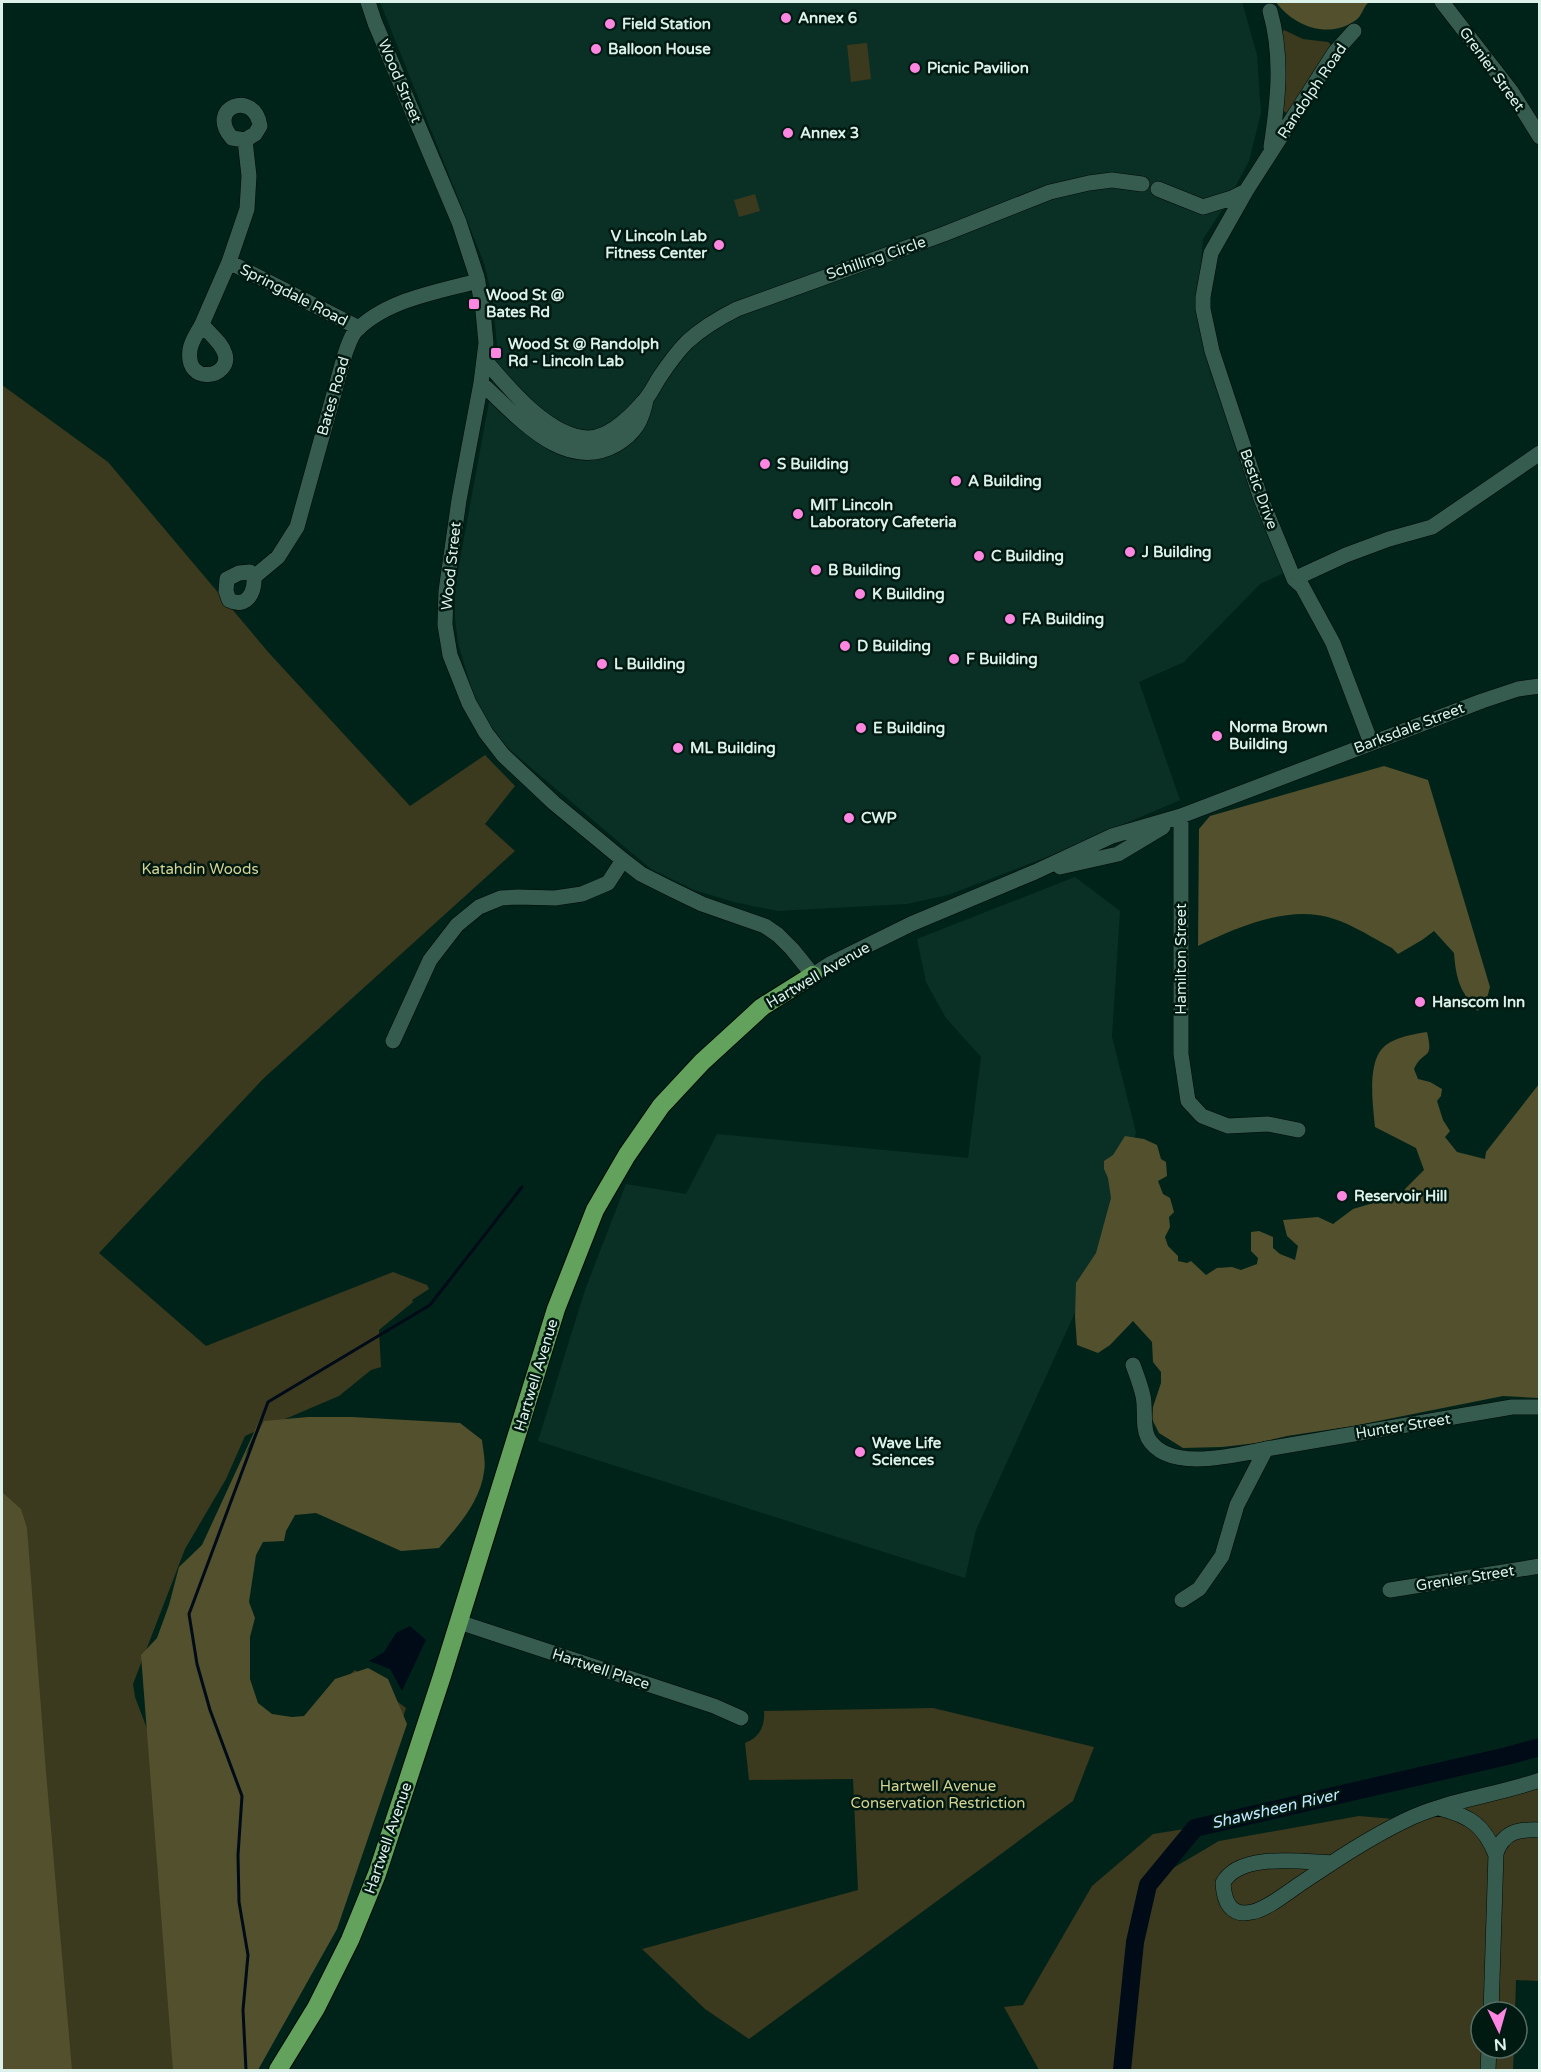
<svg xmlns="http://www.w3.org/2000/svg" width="1541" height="2072" font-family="'Varela Round',sans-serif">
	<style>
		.built { fill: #0a3026 }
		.green { fill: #3b391e }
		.forest { fill: #52502d }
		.water { fill: #000b18 }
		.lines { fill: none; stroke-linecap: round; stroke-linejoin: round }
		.stream { stroke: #000b18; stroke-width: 3 }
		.river { stroke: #000b18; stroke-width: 18 }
		.minor-casing { stroke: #000a06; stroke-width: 16 }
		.major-casing { stroke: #000a06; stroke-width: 20 }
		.minor { stroke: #365c4f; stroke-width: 15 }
		.major { stroke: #63a25d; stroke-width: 18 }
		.poi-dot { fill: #fd86e1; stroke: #001911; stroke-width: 2 }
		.labels { text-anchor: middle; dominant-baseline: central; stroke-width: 5; stroke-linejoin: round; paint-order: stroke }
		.poi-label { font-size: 15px; font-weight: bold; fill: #dcf1e9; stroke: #001911; text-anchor: start }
		.street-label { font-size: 15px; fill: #dcf1e9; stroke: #001911 }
		.park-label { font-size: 15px; fill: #d6d293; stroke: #001911 }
		.water-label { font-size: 16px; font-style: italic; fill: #c3e7fe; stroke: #001911 }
	</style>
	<rect width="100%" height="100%" fill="#002319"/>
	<path class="built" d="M380,2H1242L1257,55L1261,113L1249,161L1226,204L1203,239L1198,307L1211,374L1284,573L1260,584L1184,662L1139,682L1180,800L1047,857L948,895L907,904L778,911L734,902L694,890L651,869L504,745L481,712L473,694L458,643L455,618V587L493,380L497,344L492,296L484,263Z
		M1075,877L1120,911L1112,1037L1136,1133L1118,1180L1134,1183L976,1530L965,1578L538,1441L585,1290L626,1184L686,1194L717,1134L968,1158L981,1057L946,1018L926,982L917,939Z"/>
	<path class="green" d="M1284,30L1303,39L1328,42L1331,45L1287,113L1283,111L1286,72L1282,32Z
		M867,43L871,79L851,82L847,45Z
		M755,194L760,211L739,217L734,200Z
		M2,385L108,462L269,653L410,806L485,755L515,786L485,824L515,851L264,1078L99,1253L206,1346L393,1272L427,1285L429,1289L412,1300L413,1302L379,1330L381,1367L371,1370L339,1396L245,1436L226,1479L185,1549L133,1684L135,1697L184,1826L355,1670L406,1708L343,1898L240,2070H2Z
		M933,1708L1094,1747L1073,1801L749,2039L705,2009L642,1949L858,1890L853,1779L749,1780L745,1743C760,1737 765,1726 764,1711Z
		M1539,1776V1981L1516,1980L1515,2012H1481V2048H1514L1513,2070H1522H1039L1004,2007L1023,2005L1092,1886L1153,1834L1210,1825L1163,1867L1168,1871L1219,1841L1359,1816L1394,1819Z"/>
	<path class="forest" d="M1276,2H1369C1363,7 1362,16 1356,20C1329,40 1293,26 1276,2Z
		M1384,766L1428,780L1490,987L1487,998L1478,1011C1460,992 1456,979 1454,953L1434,931L1422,940L1398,954L1392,948C1369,936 1343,918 1317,915C1279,909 1231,930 1198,946L1199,829L1210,816Z
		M1427,1032C1434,1062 1424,1048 1414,1069L1418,1079L1430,1082L1442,1089L1441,1096L1437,1101L1443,1120L1450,1131L1445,1137L1457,1152L1485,1159L1486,1152L1539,1084V1398L1503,1396L1353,1426L1287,1436L1257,1443L1222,1447L1183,1448L1159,1433L1152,1419L1153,1407L1161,1383V1372L1153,1362L1152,1342L1133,1321L1110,1345L1098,1353L1077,1345L1075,1317L1076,1283L1096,1253L1111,1198L1108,1178L1104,1169V1161L1113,1155L1125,1136L1144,1139L1157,1145L1161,1159L1166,1162L1167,1176L1158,1181L1163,1194L1170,1198L1174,1212L1169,1217L1170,1227L1165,1237L1168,1246L1178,1256V1261L1187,1263L1191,1261L1206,1275L1217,1268L1232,1267L1241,1270L1257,1264L1258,1258L1251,1251V1232L1259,1231L1273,1237V1248L1280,1254L1295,1260L1298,1246L1287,1236L1283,1220L1318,1217L1333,1224L1353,1209L1380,1201L1404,1197L1405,1189L1424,1170L1416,1148L1375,1127C1373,1105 1366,1060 1386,1045C1396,1037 1414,1034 1427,1032Z
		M268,1402L245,1456L264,1421L308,1417H352L460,1423L482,1440C483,1450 486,1462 484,1472C480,1502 458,1526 439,1548L401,1551L316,1513L295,1515L286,1531L284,1541L263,1542L256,1555L249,1602L255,1618L250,1637V1679L258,1703L272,1714L292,1717L304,1716L335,1679L368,1668L388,1679L407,1724L337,1929L258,2070H173L141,1655L157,1638L169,1605L179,1567L202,1545Z
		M2,1492L21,1509L27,1528L46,1772L72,2070H2Z"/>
	<path class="water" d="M410,1626L426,1640L402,1691L390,1669L369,1661L384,1652L396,1633Z"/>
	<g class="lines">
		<path class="stream" d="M246,2070L243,2010L248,1955L239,1902L238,1855L242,1796L210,1710L197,1664L189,1614L268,1402L430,1305L522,1187"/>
		<path class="river" d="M1122,2070L1135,1942L1148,1885L1195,1828L1507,1756L1540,1747"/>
		<defs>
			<path id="minor" d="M368,2L375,23L459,222L477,277L483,311L486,343L481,383L459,500L446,591L445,625L450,655L469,703L486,733L503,755L554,803L623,860L641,874L673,890L702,904L765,926L778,935L792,949L813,975L830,964L911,924L1035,872L1112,836L1181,816L1482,701L1518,689L1540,686
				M1442,2L1511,91L1540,137
				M1270,11C1283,56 1278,101 1271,147
				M1354,31L1335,52L1246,191L1211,253L1203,297V309L1212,351L1261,499L1294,579L1302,586L1333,643L1371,743
				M1158,189L1203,207L1232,198L1246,191
				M229,262L247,209L249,176L245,140L255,134L260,126C255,89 205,107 232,138L245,140
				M202,324C198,332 191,341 190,350C185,387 232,377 225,354C221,341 209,334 202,324L229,262L359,328
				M484,359C508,387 548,437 588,438C609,438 631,416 644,401C650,395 654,386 659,378C667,366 677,352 687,342C702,328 719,318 737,309L944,234L1050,192L1089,183L1112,180L1142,184
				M481,383C516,414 564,475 617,444C635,433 642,421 646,400
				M254,577C255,592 247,609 229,600L226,591L227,579L239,573L250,572L254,577L278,557L297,527L345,354C347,348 350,339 354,333C384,300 437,292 478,281
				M1294,579L1346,555L1389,539L1432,527L1540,453
				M1181,816V1054L1188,1101L1202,1116L1228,1126L1268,1124L1298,1130
				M1060,867L1118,854L1163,827
				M393,1041L430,960L457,925L479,907L501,898L518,897L555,898L582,894L608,883L623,860
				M1133,1365C1137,1376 1141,1386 1143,1396C1146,1409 1142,1426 1148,1438C1168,1473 1235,1455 1266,1449
				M1390,1590L1540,1566
				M1182,1600L1199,1589L1222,1556L1237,1505L1266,1449L1512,1407H1540
				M459,1622L714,1706L741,1718
				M1439,1808C1470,1816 1484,1825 1496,1855
				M1332,1863C1302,1862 1239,1852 1223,1883C1224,1901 1230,1917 1252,1912C1268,1909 1289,1891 1303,1882C1336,1860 1369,1838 1404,1821C1444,1801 1497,1795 1540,1780
				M1491,2012L1496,1853C1504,1831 1519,1829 1540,1830
				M1488,2070L1489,2048"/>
			<path id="major" d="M278,2070L316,2008L350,1940L377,1874L442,1676L556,1309L595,1210L627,1155L661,1106L702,1062L762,1007L813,975"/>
		</defs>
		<use href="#minor" class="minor-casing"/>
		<use href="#major" class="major-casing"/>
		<use href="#minor" class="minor"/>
		<use href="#major" class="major"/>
	</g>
	<g class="poi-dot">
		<circle cx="786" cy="18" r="6"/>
		<circle cx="610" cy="24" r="6"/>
		<circle cx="596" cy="49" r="6"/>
		<circle cx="915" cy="68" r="6"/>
		<circle cx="788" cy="133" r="6"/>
		<circle cx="719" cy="245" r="6"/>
		<rect x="468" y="298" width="12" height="12" rx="3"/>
		<rect x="490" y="347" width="12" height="12" rx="3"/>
		<circle cx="765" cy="464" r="6"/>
		<circle cx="956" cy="481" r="6"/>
		<circle cx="798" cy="514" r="6"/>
		<circle cx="1130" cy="552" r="6"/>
		<circle cx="979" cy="556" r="6"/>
		<circle cx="816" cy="570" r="6"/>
		<circle cx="860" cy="594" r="6"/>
		<circle cx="1010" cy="619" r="6"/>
		<circle cx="845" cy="646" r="6"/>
		<circle cx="954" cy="659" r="6"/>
		<circle cx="602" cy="664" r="6"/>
		<circle cx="861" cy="728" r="6"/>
		<circle cx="1217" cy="736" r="6"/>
		<circle cx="678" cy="748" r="6"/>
		<circle cx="849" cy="818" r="6"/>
		<circle cx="1420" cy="1002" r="6"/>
		<circle cx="1342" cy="1196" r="6"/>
		<circle cx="860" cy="1452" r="6"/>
	</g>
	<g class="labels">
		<g class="poi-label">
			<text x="798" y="18">Annex 6</text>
			<text x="622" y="24">Field Station</text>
			<text x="608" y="49">Balloon House</text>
			<text x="927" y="68">Picnic Pavilion</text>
			<text x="800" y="133">Annex 3</text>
			<text x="707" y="236" text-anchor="end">V Lincoln Lab<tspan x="707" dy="17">Fitness Center</tspan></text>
			<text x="486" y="295">Wood St @<tspan x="486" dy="17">Bates Rd</tspan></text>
			<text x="508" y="344">Wood St @ Randolph<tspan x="508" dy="17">Rd - Lincoln Lab</tspan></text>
			<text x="777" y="464">S Building</text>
			<text x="968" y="481">A Building</text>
			<text x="810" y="505">MIT Lincoln<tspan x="810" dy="17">Laboratory Cafeteria</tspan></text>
			<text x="1142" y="552">J Building</text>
			<text x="991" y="556">C Building</text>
			<text x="828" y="570">B Building</text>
			<text x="872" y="594">K Building</text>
			<text x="1022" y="619">FA Building</text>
			<text x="857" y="646">D Building</text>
			<text x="966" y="659">F Building</text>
			<text x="614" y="664">L Building</text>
			<text x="1229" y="727">Norma Brown<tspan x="1229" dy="17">Building</tspan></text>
			<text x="873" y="728">E Building</text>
			<text x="690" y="748">ML Building</text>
			<text x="861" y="818">CWP</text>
			<text x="1432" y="1002">Hanscom Inn</text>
			<text x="1354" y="1196">Reservoir Hill</text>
			<text x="872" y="1443">Wave Life<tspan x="872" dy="17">Sciences</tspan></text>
		</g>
		<g class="street-label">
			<text transform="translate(1492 69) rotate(54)">Grenier Street</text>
			<text transform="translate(400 81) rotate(67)">Wood Street</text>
			<text transform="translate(1312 91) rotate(-56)">Randolph Road</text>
			<text transform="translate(876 258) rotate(-19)">Schilling Circle</text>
			<text transform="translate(294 295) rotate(27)">Springdale Road</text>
			<text transform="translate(333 396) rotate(-74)">Bates Road</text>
			<text transform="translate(1259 489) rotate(70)">Bestic Drive</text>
			<text transform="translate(451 566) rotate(-84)">Wood Street</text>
			<text transform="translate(1409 728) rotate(-21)">Barksdale Street</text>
			<text transform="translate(1181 959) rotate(-90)">Hamilton Street</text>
			<text transform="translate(818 975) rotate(-30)">Hartwell Avenue</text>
			<text transform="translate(536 1375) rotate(-73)">Hartwell Avenue</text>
			<text transform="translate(1403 1426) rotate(-9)">Hunter Street</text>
			<text transform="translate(1465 1578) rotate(-9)">Grenier Street</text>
			<text transform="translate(601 1669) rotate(18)">Hartwell Place</text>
			<text transform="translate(388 1838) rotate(-71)">Hartwell Avenue</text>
		</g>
		<g class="park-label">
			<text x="200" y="869">Katahdin Woods</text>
			<text x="938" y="1786">Hartwell Avenue<tspan x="938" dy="17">Conservation Restriction</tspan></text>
		</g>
		<g class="water-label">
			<text transform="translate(1275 1809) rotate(-13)">Shawsheen River</text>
		</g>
	</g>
	<rect width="1541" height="2072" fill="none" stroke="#dcf1e9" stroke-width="6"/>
	<g transform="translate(1499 2030) rotate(175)"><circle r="28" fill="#001911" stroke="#586f67" stroke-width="1.5"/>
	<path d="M0-4.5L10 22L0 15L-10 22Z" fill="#fd86e1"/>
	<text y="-9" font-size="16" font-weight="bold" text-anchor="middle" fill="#dcf1e9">N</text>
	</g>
</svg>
